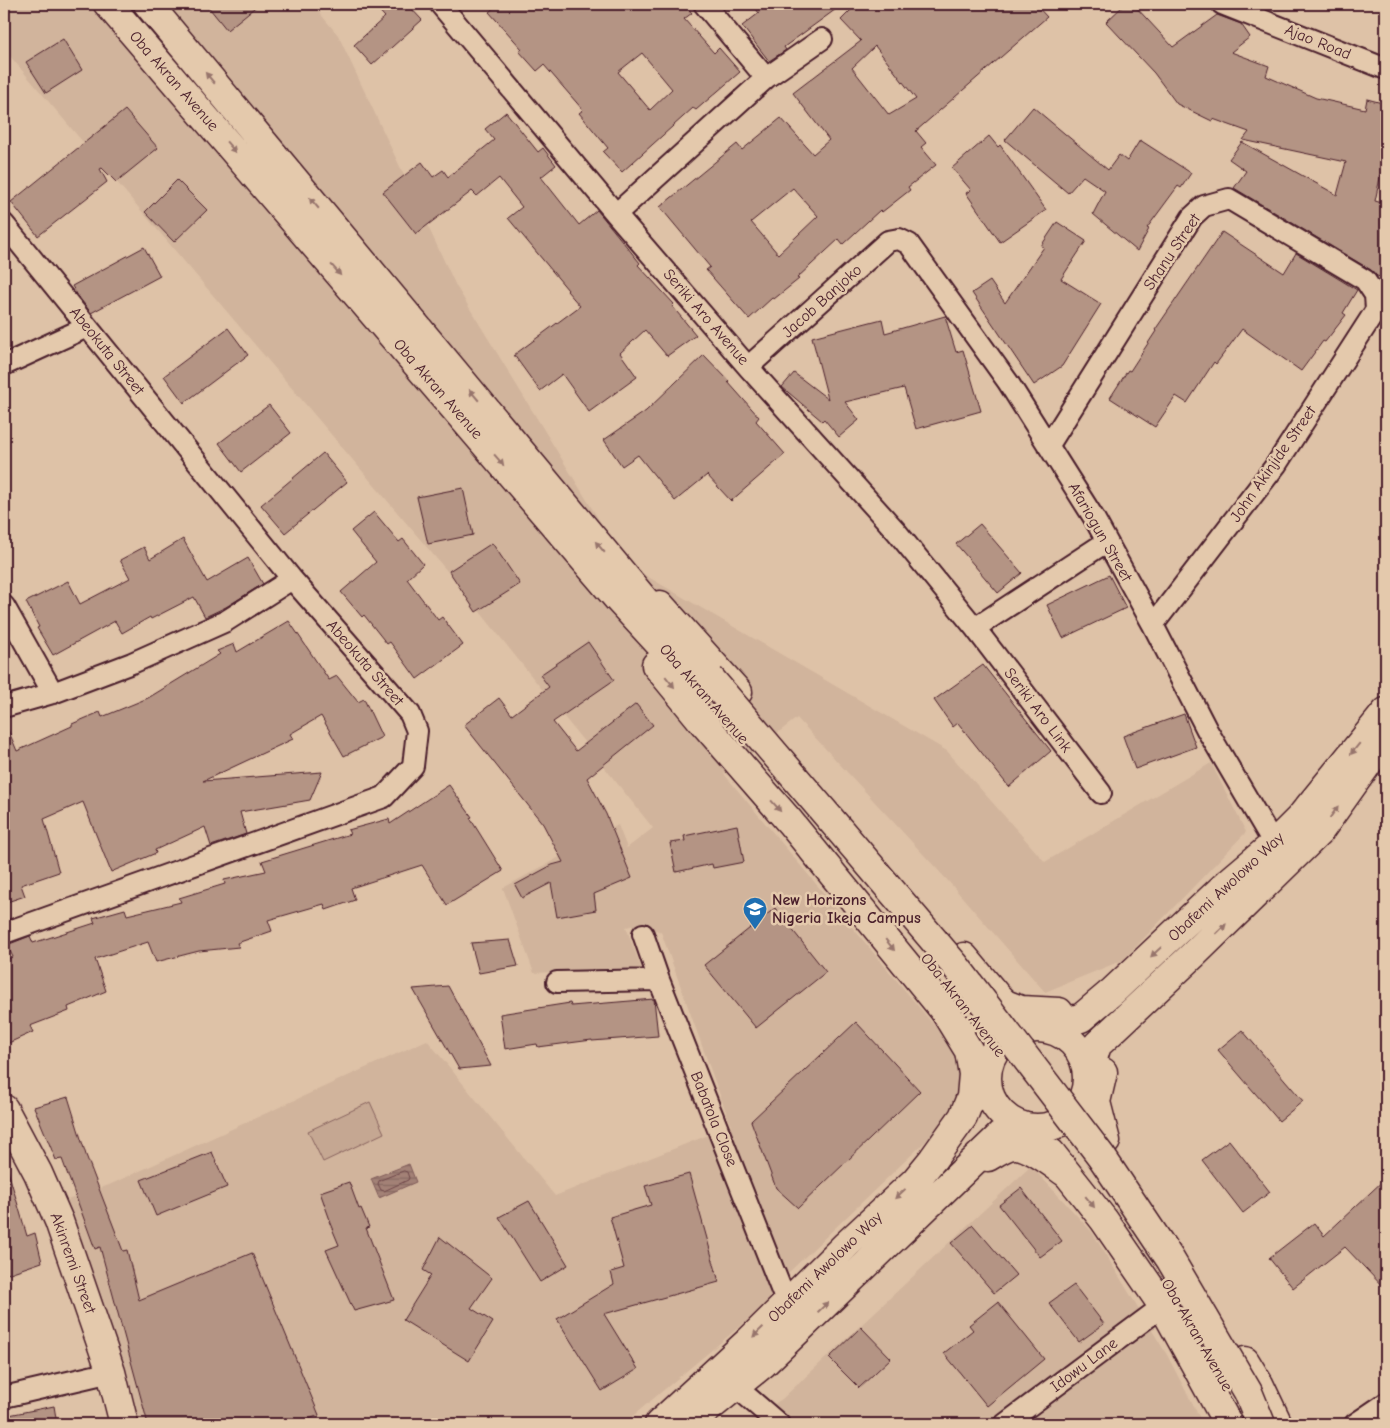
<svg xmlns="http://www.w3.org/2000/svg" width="1390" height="1428" font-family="'Comic Neue',sans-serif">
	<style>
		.built { fill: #d1b49c }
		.green { fill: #c5a792; stroke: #88635e }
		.water { fill: url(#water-rules); stroke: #7f5a58 }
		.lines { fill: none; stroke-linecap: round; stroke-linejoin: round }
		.shore { stroke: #6e4649; stroke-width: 1 }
		.building { fill: #b49484; stroke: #4a1f2b; fill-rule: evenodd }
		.street-casing { stroke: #4a1f2b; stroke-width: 24 }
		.secondary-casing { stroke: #4a1f2b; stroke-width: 31 }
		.primary-casing { stroke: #4a1f2b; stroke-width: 31 }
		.street { stroke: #e4c9ac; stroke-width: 20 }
		.secondary { stroke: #e4c9ac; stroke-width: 28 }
		.primary { stroke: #e4c9ac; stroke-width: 28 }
		.secondary-bridge-casing { stroke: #4a1f2b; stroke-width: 31; stroke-linecap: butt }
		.secondary-bridge { stroke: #e4c9ac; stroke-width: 28 }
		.oneway { fill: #97746c }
		.labels { text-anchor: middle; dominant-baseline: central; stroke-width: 5; stroke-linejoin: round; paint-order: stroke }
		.street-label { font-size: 16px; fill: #4a1f2b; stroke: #e4c9ac }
		.poi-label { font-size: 16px; font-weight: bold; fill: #4a1f2b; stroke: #e4c9ac; text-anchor: start }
	</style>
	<defs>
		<pattern id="water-rules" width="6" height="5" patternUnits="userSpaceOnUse" patternTransform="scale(1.25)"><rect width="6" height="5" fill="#a38176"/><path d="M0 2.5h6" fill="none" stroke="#876961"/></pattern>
	</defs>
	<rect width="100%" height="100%" fill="#dec2a7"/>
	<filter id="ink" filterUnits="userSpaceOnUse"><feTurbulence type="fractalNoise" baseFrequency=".02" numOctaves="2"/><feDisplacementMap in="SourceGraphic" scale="10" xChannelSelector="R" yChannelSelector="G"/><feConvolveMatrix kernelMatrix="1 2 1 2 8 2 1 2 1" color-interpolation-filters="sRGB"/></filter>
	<g filter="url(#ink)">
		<path class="built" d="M4,4H312L338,35L456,286L626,564L947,751L1045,862L1211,763L1246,832L1123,960L1045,992L949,882L797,718L724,774L959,1055L962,1071L954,1114L786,1275L775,1297L623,1424H115L59,1203L109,1185L427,1040L555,1196L731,1126L661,932L640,924L626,927L641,968L534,973L503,888L618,825L627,848L653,828L453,578L4,49Z
			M1031,1166L1092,1232L1167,1355L1203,1424H744L782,1399Z"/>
		<path class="green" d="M370,1102L384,1133L323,1162L308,1131Z"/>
		<path class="water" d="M409,1164L416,1182L379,1198L371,1179Z"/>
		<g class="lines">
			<path class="shore" d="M404,1171L407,1172L409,1178L408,1180L384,1191L381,1190L378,1184L379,1181Z"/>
		</g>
		<path class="building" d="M206,4H259L227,30Z
			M373,4H407L422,20L372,65L354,45L385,17Z
			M498,4H684L692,13L684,19L714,53L719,48L740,72L696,110L693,108L622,172L603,152L608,148L579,113L583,110L544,65L537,71L519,51L522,49L489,12ZM642,53L672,89L650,110L618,72Z
			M752,4H843L784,47L786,50L769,61L742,26L759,13Z
			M857,4H1035L1047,17L916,131L926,143L921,147L936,165L908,187L910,190L882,212L880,210L843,244L839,239L797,278L799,279L774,299L772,298L749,319L706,270L710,267L660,207L737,144L742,150L781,118L813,154L829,140L793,93L861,41L841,20ZM875,46L916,99L889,115L852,68ZM793,188L818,216L778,254L751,222Z
			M1125,4H1133L1173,47L1217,15L1241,24L1250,37L1231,52L1269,66L1266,76L1316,98L1365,109L1367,99L1386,104V150L1375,201L1386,204V279L1377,276L1371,270L1234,188L1246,171L1229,159L1242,142L1337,195L1346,162L1243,140L1249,132L1213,119L1212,121L1177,104L1154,73L1106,22Z
			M63,39L82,70L46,93L26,62Z
			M1033,107L1108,170L1119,155L1127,161L1140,140L1191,173L1181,188L1178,186L1147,228L1149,229L1137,251L1093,214L1105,191L1083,176L1068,193L1005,140Z
			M125,110L158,148L116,182L102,168L100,169L107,182L38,236L11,202Z
			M506,112L538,152L543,148L556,165L541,177L579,225L597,210L640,263L638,265L674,304L672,306L696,335L667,356L645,330L620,353L637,377L589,412L562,374L540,391L514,355L580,306L567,291L568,290L508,218L522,207L499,178L477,196L472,191L416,234L383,192L422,162L433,177L443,170L448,177L494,140L485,129Z
			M989,136L998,147L1000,145L1046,210L1000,242L966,193L971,190L952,168Z
			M177,180L207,210L174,242L145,212Z
			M1057,222L1086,241L1061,279L1101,304L1062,366L1034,385L972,293L990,281L1005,303L1044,247L1041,246Z
			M1222,232L1284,273L1296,253L1357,290L1343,313L1346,315L1325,342L1323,341L1301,371L1242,329L1216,364L1214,362L1187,403L1176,396L1155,427L1110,398L1128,370L1130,371L1156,331L1155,330Z
			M144,247L160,276L91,313L78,296L72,286Z
			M945,316L956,352L963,350L981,411L916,429L904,388L845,402L859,420L839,437L824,419L822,421L782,387L794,373L828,399L812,337L882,319L885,333Z
			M228,328L248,355L184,403L164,376Z
			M704,355L729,381L728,382L759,417L756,421L785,454L731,501L707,475L675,501L638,455L622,466L604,440L646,411Z
			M269,405L291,433L241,472L219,443Z
			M323,453L347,482L285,533L261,505Z
			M463,488L473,535L428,544L417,497Z
			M374,512L399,542L403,539L423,564L407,579L438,620L442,617L463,645L417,679L390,642L387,644L364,615L362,617L341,592L376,562L351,531Z
			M980,524L1022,573L998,593L956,544Z
			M183,539L207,582L248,558L263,584L226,607L205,617L194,597L151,619L150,617L122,633L115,621L53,655L37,628L39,627L26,602L68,581L80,604L130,578L120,560L144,547L150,559Z
			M492,543L520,584L476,612L449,571Z
			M1109,575L1126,608L1063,638L1047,605Z
			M289,621L329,680L337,676L358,702L364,699L382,737L344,756L321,716L290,734L293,739L203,781L322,772L310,800L240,812L246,834L211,846L205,827L155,850L156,853L111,872L83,802L44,819L59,872L21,885L25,896L4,903V720L17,751L72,726V724L100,712L102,717L148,698L220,654L217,651L234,644L237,652Z
			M588,642L614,680L553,722L576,751L636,704L653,725L587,778L606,814L632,878L594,894L596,910L557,917L551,883L522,898L515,885L552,865L563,862L543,824L464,725L499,698L512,715L549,687L540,675Z
			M983,665L1051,751L1009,787L958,723L953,727L934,700Z
			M1184,714L1196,747L1135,769L1123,736Z
			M449,785L472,817L470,818L503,871L447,905L422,865L351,888L355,900L326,910L324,904L268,920L272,931L237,943L239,947L199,951L156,962L148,942L95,959L106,991L68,1007L69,1011L30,1026L33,1032L4,1045V960L13,957L7,945L30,936L33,943L95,923L93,918L125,909L127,915L181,902L179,898L225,884L224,880L266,871L262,861L350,834L348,830L389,819L390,824Z
			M737,825L744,862L713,868L712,864L676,872L670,843L685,841L684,836Z
			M775,908L826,972L756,1028L704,965Z
			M510,940L518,966L479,973L471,943Z
			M448,986L484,1053L491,1066L459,1069L413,989Z
			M654,999L658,1036L592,1041V1040L538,1047L537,1044L505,1049L500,1014L570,1003L571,1006Z
			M856,1022L920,1091L798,1208L776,1188L751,1121Z
			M1242,1030L1303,1101L1279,1121L1218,1050Z
			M68,1097L86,1155L123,1251L127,1250L139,1300L252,1253L319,1415L297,1424H148L100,1247L95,1249L62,1159L56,1160L34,1107Z
			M1229,1140L1270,1192L1243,1213L1202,1160Z
			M212,1152L227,1187L156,1216L141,1180Z
			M8,1171L27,1236L35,1233L42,1262L4,1275V1172Z
			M689,1174L719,1282L604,1314L638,1369L602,1391L557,1319L614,1284L611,1272L624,1268L610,1217L651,1205L645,1186Z
			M1386,1178V1290L1345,1247L1293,1288L1269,1258L1314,1223L1324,1236Z
			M349,1182L359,1209L361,1208L369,1227L366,1228L394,1300L354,1311L326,1250L339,1245L329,1221L330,1220L320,1192Z
			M1021,1188L1062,1241L1040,1257L999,1205Z
			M529,1201L568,1265L540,1282L499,1217Z
			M973,1225L1016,1275L994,1293L951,1243Z
			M440,1237L492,1278L471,1308L493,1322L469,1361L403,1320L431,1275L423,1270Z
			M1074,1285L1104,1324L1079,1342L1049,1303Z
			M998,1302L1044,1359L987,1406L944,1353L973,1330L969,1325Z
			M861,1327L891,1358L859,1388L829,1358Z
			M54,1406L57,1424H4V1416Z"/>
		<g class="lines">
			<defs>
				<path id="street" d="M440,4L616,214L748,367L896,531L975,628L1101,793
					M704,4L766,78
					M1222,4L1386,69
					M616,214L766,78L822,39
					M4,224L292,579L410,714L417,731L413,766L384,797L4,933
					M4,365L87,327
					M748,367L888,241L899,239L909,244L1008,382L1094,518L1153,625L1207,730L1274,844
					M1049,445L1192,217L1204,206L1229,199L1365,280L1375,295L1376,310L1276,465L1153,625
					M4,606L53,693
					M975,628L1106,542
					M4,707L53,693L132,663L226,621L292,579
					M643,934L659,980L787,1304
					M557,982L659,980
					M735,1386L779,1424
					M4,1397L111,1372
					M1005,1424L1163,1306
					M1355,1424L1386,1403"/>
				<path id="secondary" d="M108,4L617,598L701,689
					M148,4L666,626
					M660,605L738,692
					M656,665L702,721L790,822L960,1030
					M964,957L995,994L1028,1028
					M4,1109L38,1173L59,1221L111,1372L124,1424
					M1051,1153L1104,1220L1163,1306L1228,1424
					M1245,1361L1259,1384L1278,1424"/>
				<path id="primary" d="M1005,1004L1021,1010L1059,1012
					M1039,1027L1081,1018L1113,991L1229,882L1274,844L1299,819L1386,712
					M987 1078a50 50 0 1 1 100 0a50 50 0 1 1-100 0Z
					M1103,1072L1096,1102L1106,1141
					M1087,1080L1097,1045L1193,955L1319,832L1386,738
					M988,1157C996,1152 1008,1144 1017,1145C1033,1147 1053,1164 1066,1173
					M659,1424L749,1341L846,1245L915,1181L933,1159L963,1117L971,1097L973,1074L969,1051L945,1012
					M689,1424L763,1364L1002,1134L1023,1126"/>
			</defs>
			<use href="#street" class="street-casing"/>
			<use href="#secondary" class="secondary-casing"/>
			<use href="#primary" class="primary-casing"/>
			<use href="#street" class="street"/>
			<use href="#secondary" class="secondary"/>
			<use href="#primary" class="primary"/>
			<defs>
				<path id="secondary-bridge" d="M710,678L954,964L1101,1156L1170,1259L1248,1392L1261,1424"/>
			</defs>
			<use href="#secondary-bridge" class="secondary-bridge-casing"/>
			<use href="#secondary-bridge" class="secondary-bridge"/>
		</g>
		<defs><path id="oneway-solid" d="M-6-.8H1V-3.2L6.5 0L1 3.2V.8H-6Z" transform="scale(1.25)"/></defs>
		<g class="oneway">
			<use href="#oneway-solid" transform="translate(210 78) rotate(-130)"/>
			<use href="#oneway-solid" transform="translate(231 147) rotate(49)"/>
			<use href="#oneway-solid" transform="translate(314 203) rotate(-130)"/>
			<use href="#oneway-solid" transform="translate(336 270) rotate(49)"/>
			<use href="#oneway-solid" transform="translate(474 395) rotate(-130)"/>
			<use href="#oneway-solid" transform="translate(499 460) rotate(49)"/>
			<use href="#oneway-solid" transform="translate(600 547) rotate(-130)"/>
			<use href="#oneway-solid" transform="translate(670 682) rotate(51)"/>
			<use href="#oneway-solid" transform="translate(1355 749) rotate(129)"/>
			<use href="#oneway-solid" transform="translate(776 806) rotate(49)"/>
			<use href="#oneway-solid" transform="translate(1334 812) rotate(-55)"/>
			<use href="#oneway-solid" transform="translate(1221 929) rotate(-44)"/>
			<use href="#oneway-solid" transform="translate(890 945) rotate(51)"/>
			<use href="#oneway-solid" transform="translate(1156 952) rotate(137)"/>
			<use href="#oneway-solid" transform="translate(900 1194) rotate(137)"/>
			<use href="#oneway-solid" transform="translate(1090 1202) rotate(51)"/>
			<use href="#oneway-solid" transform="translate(823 1307) rotate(-44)"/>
			<use href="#oneway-solid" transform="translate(758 1332) rotate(136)"/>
		</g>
	</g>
	<defs>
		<symbol id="school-pin" viewBox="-11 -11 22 30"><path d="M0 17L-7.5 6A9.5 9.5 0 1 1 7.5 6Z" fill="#1f6fb2" stroke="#e4c9ac"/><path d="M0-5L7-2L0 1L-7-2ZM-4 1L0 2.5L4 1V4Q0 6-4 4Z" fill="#fff"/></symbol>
	</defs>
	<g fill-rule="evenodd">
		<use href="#school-pin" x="741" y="895" width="28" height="38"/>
	</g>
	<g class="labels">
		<g class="street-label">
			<text transform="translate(1318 42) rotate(22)">Ajao Road</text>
			<text transform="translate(174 81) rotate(49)">Oba Akran Avenue</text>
			<text transform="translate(1172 252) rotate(-56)">Shanu Street</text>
			<text transform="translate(822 301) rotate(-42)">Jacob Banjoko</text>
			<text transform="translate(706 317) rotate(49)">Seriki Aro Avenue</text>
			<text transform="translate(107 351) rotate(51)">Abeokuta Street</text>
			<text transform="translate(438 389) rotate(49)">Oba Akran Avenue</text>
			<text transform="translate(1273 464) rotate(-55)">John Akinjide Street</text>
			<text transform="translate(1100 532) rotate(60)">Afariogun Street</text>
			<text transform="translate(365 663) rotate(49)">Abeokuta Street</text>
			<text transform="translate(704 694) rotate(49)">Oba Akran Avenue</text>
			<text transform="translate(1038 710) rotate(53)">Seriki Aro Link</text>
			<text transform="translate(1226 887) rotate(-43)">Obafemi Awolowo Way</text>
			<text transform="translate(963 1005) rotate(52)">Oba Akran Avenue</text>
			<text transform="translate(714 1119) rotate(68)">Babatola Close</text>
			<text transform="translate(73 1263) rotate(70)">Akinremi Street</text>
			<text transform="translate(825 1267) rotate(-44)">Obafemi Awolowo Way</text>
			<text transform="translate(1197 1335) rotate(60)">Oba Akran Avenue</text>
			<text transform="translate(1084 1365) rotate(-37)">Idowu Lane</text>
		</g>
		<g class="poi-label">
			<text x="772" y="900">New Horizons<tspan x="772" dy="18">Nigeria Ikeja Campus</tspan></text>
		</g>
	</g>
	<rect width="1390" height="1428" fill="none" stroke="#e4c9ac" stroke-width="20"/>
	<rect x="10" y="10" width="1370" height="1408" fill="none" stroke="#4a1f2b" stroke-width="2" filter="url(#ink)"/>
</svg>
